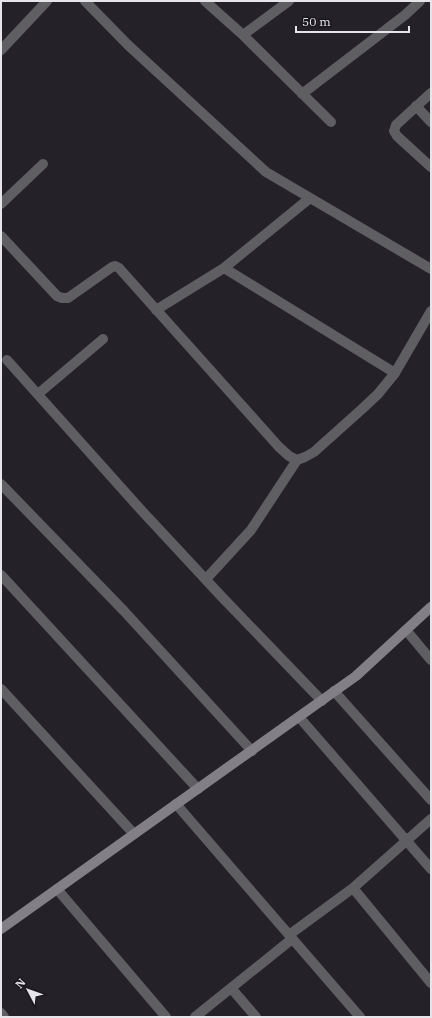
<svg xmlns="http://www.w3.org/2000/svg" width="432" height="1018" font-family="'IBM Plex Serif',serif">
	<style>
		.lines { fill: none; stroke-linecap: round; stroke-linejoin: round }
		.minor { stroke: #5f5e62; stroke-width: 10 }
		.secondary { stroke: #828086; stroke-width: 10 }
	</style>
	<rect width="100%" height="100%" fill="#242129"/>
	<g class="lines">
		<path class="minor" d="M85,1L128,45L266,172L431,269
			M205,1L243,35L331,122
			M243,35L289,1
			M1,50L47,1
			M431,93L396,125L394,131L397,136L431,167
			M302,94L405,15L420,1
			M416,106L431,122
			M1,204L43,164
			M1,236L57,296L62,298H68L112,267L115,266L119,268L279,447L289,456L297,460L305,457L314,452L362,409L378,394L395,373L431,311
			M224,268L395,373
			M156,310L224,268L310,198
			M7,360L142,511L221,596L322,701
			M38,394L103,339
			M1,484L124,611L252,751
			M1,575L198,789
			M206,579L251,530L297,460
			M406,630L431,660
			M1,689L134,834
			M334,691L431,800
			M299,717L431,869
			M176,804L360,1017
			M353,888L431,983
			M57,889L166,1017
			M289,935L353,888L431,819
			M231,988L256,1017
			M1,1013L4,1017
			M195,1017L292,939"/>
		<path class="secondary" d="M1,929L356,676L431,607"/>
	</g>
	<rect width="432" height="1018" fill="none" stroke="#e6e5ea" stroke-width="4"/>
	<g transform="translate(28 990) rotate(311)" stroke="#1a181f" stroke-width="3" paint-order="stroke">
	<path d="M0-3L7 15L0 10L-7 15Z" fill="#e6e5ea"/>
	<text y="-6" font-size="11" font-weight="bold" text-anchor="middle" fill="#e6e5ea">N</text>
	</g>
	<path d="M296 26v6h113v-6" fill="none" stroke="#e6e5ea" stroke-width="2"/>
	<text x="302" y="26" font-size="12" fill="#e6e5ea" stroke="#1a181f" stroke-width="3" paint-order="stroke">50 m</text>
</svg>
